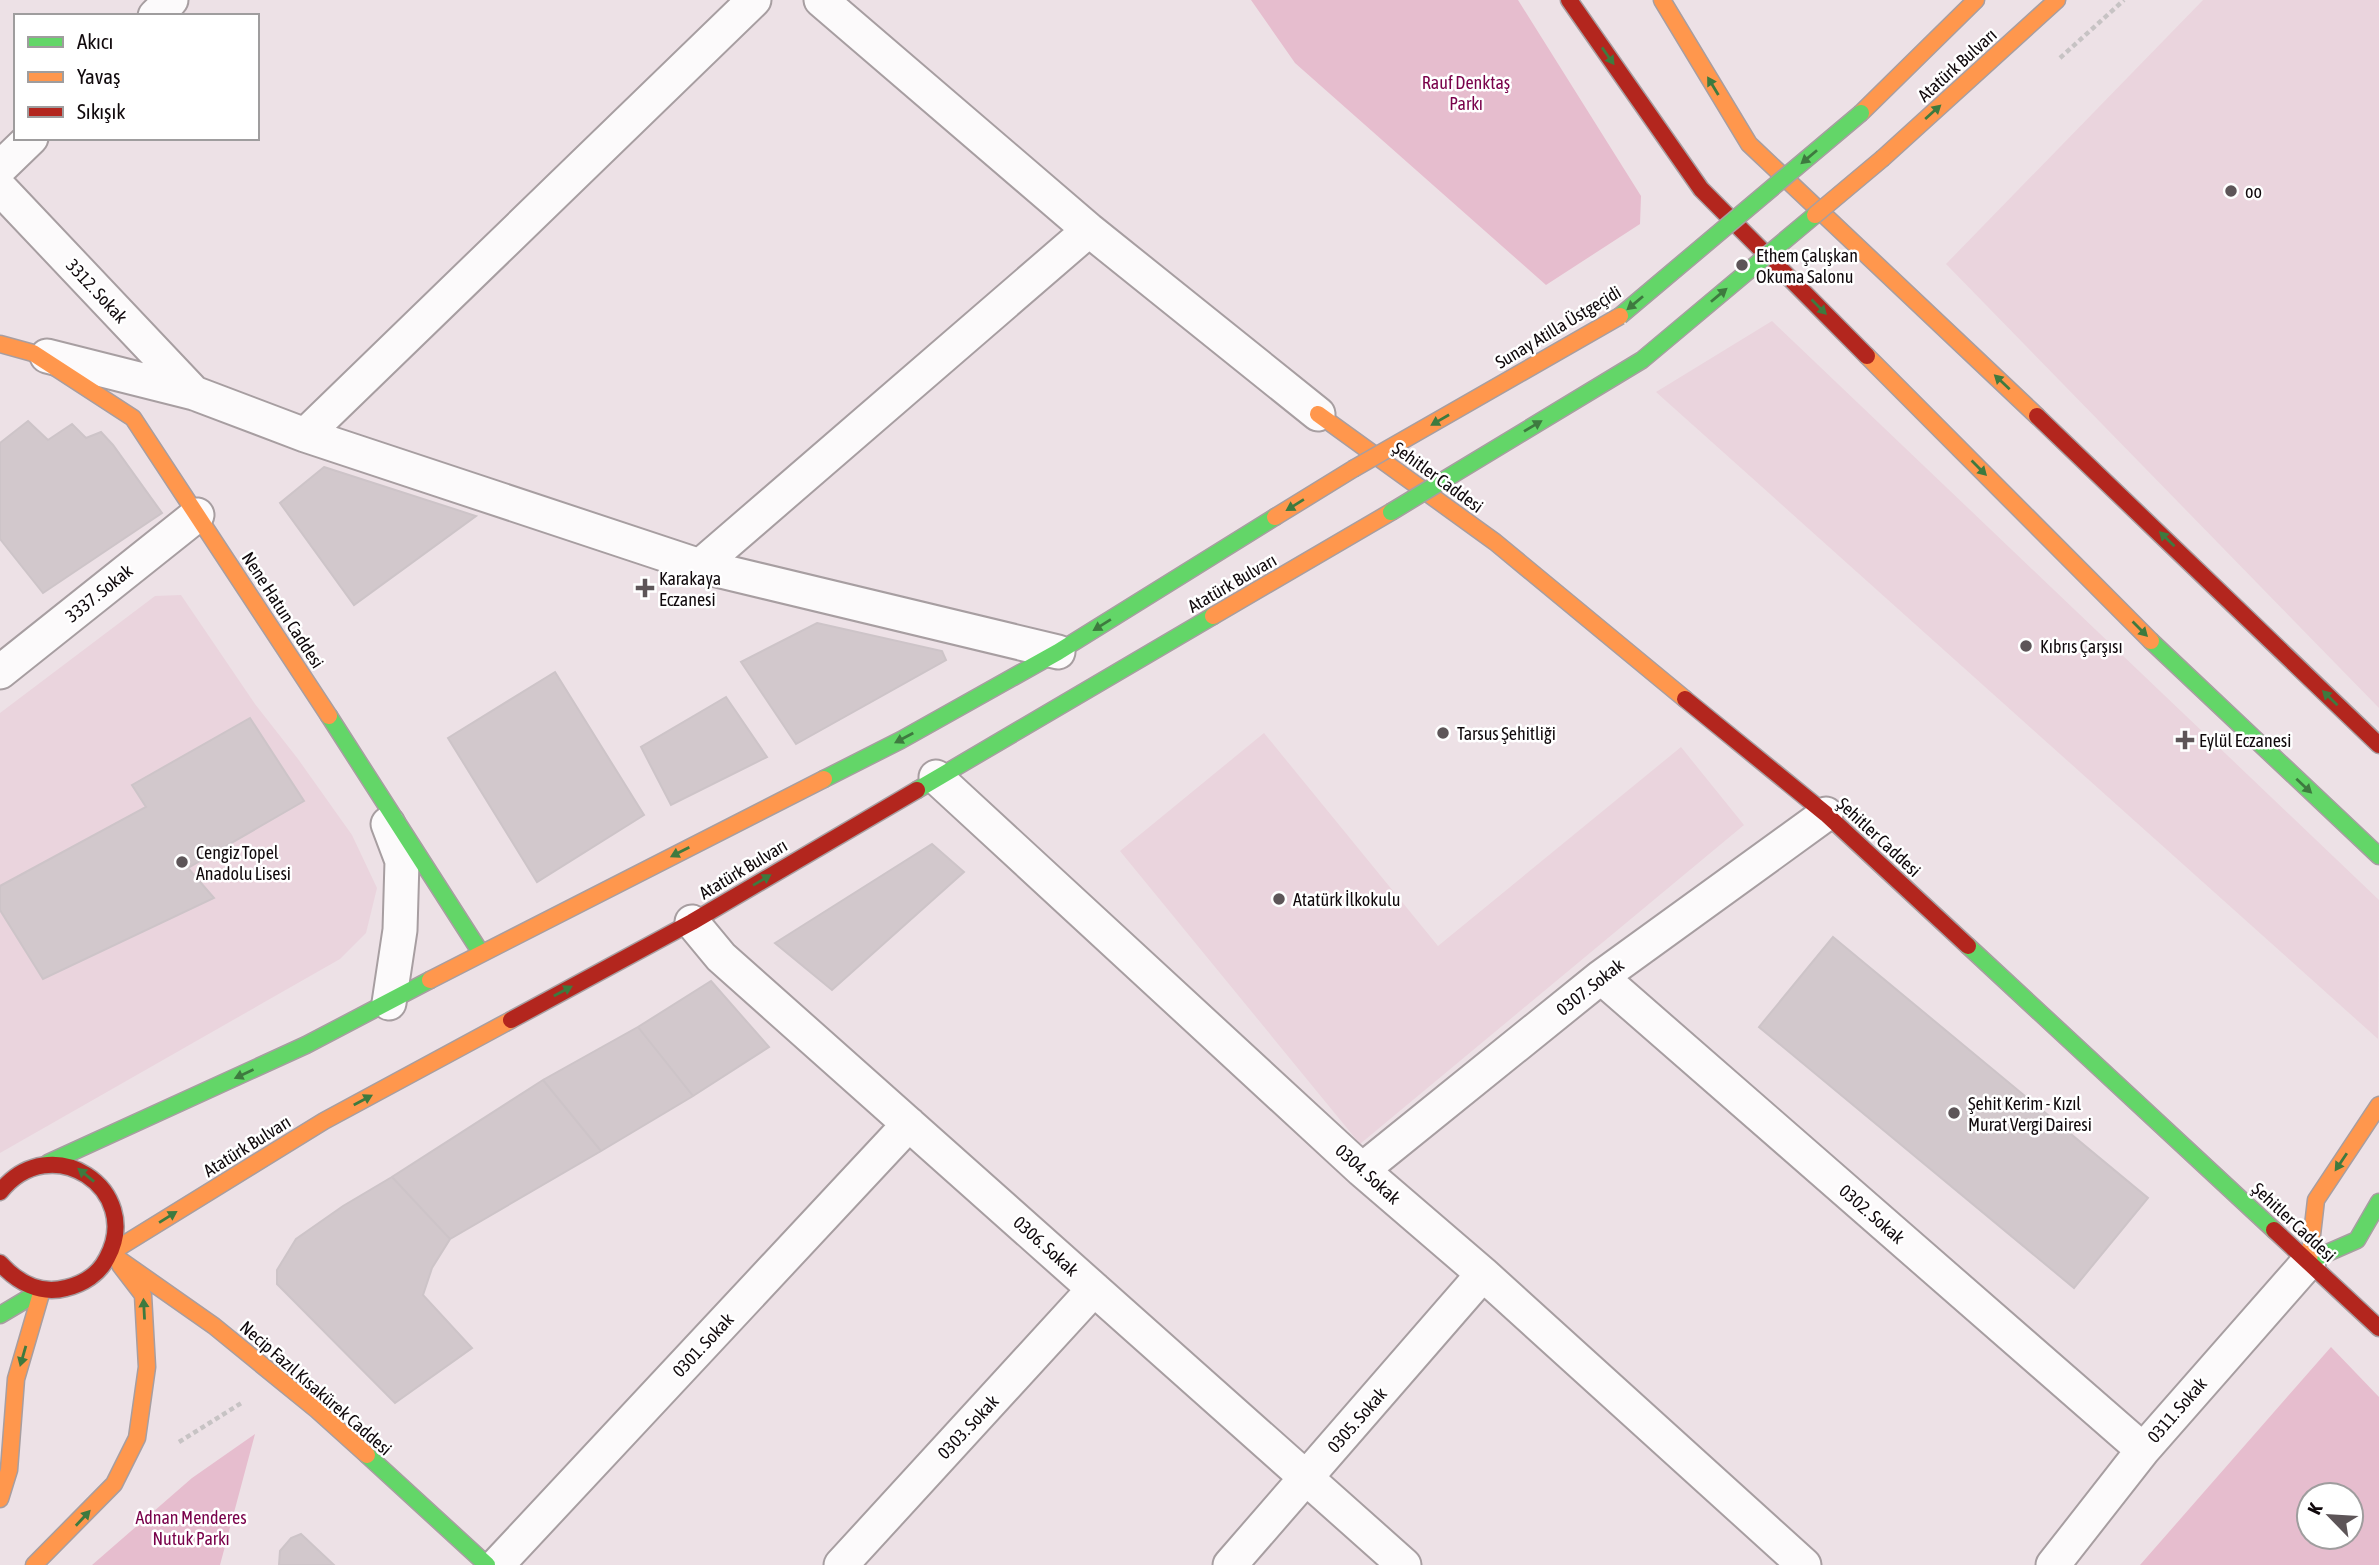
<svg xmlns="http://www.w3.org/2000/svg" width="2379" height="1565" font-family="'Asap Condensed',sans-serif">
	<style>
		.built { fill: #ead4dd }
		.green { fill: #e6bdce; fill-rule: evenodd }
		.building { fill: #d2c8cc; stroke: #cdc4c8; stroke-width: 2 }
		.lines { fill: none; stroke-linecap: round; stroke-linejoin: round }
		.street-casing { stroke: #a79ea1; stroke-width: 37 }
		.fast-casing { stroke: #a79ea1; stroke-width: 19 }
		.slow-casing { stroke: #a79ea1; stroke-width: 19 }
		.jam-casing { stroke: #a79ea1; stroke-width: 19 }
		.path { stroke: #c7c3c4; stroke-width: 4.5; stroke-dasharray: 5 3.5; stroke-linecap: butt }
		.street { stroke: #fcfafb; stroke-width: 33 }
		.fast { stroke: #63d668; stroke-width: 16 }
		.slow { stroke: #ff974d; stroke-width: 16 }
		.jam { stroke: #b3261e; stroke-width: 16 }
		.fast-bridge-casing { stroke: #a79ea1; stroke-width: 19; stroke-linecap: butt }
		.slow-bridge-casing { stroke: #a79ea1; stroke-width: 19; stroke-linecap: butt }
		.fast-bridge { stroke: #63d668; stroke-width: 16 }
		.slow-bridge { stroke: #ff974d; stroke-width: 16 }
		.oneway { fill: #3e7a3f }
		.poi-dot { fill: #5d5558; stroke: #fff; stroke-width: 2.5 }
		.labels { text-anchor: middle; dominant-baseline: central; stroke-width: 5; stroke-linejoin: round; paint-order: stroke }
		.street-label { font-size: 18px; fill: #10090c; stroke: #fff }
		.park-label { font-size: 18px; fill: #79014a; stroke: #fff }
		.poi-label { font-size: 18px; fill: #10090c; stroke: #fff; text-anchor: start }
	</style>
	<rect width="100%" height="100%" fill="#ede1e6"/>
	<path class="built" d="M2203,0H2379V708L1946,264Z
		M1772,321L2379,900L2378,1039L1656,392Z
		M181,595L255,704L298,759L352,835L377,888L366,933L340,959L0,1153V713L155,596Z
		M1264,733L1438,946L1681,747L1744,825L1360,1144L1120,851Z"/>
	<path class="green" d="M1251,0H1518L1641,196L1640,224L1546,285L1295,63Z
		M2331,1347L2379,1397V1565H2140ZM2351,1495V1537H2309V1495Z
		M255,1434L220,1565H92L192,1478Z"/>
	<path class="building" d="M28,421L48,440L72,424L86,438L101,432L113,445L162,513L43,593L0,539V443Z
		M324,467L476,516L354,605L280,503Z
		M817,623L942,651L946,660L796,744L741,662Z
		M555,672L644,815L537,882L448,738Z
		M726,697L767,757L671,805L641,747Z
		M250,718L304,801L188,868L214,898L43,979L0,910V886L146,807L132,785Z
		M932,844L964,872L832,990L775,943Z
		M1833,937L2148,1198L2074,1288L1759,1027Z
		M711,981L769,1047L693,1096L638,1027Z
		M638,1027L693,1096L601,1151L543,1080Z
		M543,1080L601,1151L450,1239L392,1177Z
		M392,1177L450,1239L432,1268L423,1295L472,1348L395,1403L277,1284V1270L296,1239L343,1206Z
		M301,1534L334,1565H279L280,1551L291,1538Z"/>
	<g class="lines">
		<defs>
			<path id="street" d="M821,0L1089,230L1318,414
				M155,16L171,0
				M0,168L31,138
				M0,188L194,393
				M47,356L194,393L305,435L700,566L1058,652
				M305,435L754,0
				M700,566L1089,230
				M0,672L197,515
				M936,777L1362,1170L1483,1274L1804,1565
				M388,824L402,861L400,930L389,1003
				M692,922L721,957L1404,1565
				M1601,977L2143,1450
				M1362,1170L1601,977L1826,814
				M497,1565L909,1124
				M841,1565L1094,1289
				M1230,1565L1483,1274
				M2053,1565L2143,1450L2309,1261"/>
			<path id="fast" d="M2151,641L2379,856
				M329,716L481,953
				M824,779L901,740L1058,652L1275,517
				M917,790L1213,616
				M1968,946L2274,1230
				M48,1163L306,1045L430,980
				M2309,1261L2357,1240L2379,1202
				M0,1315L42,1290
				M367,1455L487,1565"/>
			<path id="slow" d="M1662,0L1749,144L2037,416
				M1861,113L1976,0
				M1883,158L2057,0
				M0,344L33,353L133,418L329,716
				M1867,356L2151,641
				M1318,414L1495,542L1685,699
				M1275,517L1353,469
				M1213,616L1391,512
				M430,980L824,779
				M110,1253L324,1121L511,1020
				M110,1253L214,1326L317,1410L367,1455
				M2309,1261L2316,1200L2379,1105
				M0,1499L9,1470L16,1379L42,1290
				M34,1565L114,1484L137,1438L147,1367L143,1295L120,1265"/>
			<path id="jam" d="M1569,0L1701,189L1867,356
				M2037,416L2379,745
				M1685,699L1826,814L1968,946
				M511,1020L692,922L917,790
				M0,1192C51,1127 144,1190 107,1258C99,1274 83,1284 66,1288C40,1295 17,1282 0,1263
				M2274,1230L2379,1328"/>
		</defs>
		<use href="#street" class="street-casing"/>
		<use href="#fast" class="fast-casing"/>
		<use href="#slow" class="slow-casing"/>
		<use href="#jam" class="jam-casing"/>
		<path class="path" d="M2060,58L2124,0
			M179,1442L243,1402"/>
		<use href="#street" class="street"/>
		<use href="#fast" class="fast"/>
		<use href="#slow" class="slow"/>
		<use href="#jam" class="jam"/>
		<defs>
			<path id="fast-bridge" d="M1620,316L1861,113
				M1391,512L1642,360L1815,215"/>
			<path id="slow-bridge" d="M1815,215L1883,158
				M1353,469L1620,316"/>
		</defs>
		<use href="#fast-bridge" class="fast-bridge-casing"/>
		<use href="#slow-bridge" class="slow-bridge-casing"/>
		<use href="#fast-bridge" class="fast-bridge"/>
		<use href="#slow-bridge" class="slow-bridge"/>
	</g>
	<defs><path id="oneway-solid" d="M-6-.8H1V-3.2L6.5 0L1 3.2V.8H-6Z" transform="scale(1.75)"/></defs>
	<g class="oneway">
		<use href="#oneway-solid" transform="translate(1608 56) rotate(55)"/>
		<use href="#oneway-solid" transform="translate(1713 86) rotate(-121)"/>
		<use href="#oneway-solid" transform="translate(1933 112) rotate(-42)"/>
		<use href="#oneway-solid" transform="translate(1809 157) rotate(140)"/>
		<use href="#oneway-solid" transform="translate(1719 295) rotate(-40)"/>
		<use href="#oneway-solid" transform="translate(1635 303) rotate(140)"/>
		<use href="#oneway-solid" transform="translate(1819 307) rotate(45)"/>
		<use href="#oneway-solid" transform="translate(2002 382) rotate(-137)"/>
		<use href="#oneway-solid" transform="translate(1440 420) rotate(150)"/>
		<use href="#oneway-solid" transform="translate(1533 426) rotate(-31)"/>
		<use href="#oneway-solid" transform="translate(1979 468) rotate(45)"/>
		<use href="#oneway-solid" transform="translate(1295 505) rotate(148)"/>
		<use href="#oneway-solid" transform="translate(2167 539) rotate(-136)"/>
		<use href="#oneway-solid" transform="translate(1102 625) rotate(148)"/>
		<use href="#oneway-solid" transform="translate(2140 629) rotate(45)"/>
		<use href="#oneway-solid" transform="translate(2330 698) rotate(-136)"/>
		<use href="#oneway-solid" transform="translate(904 738) rotate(152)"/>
		<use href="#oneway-solid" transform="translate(2304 786) rotate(43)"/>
		<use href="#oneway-solid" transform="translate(680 852) rotate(153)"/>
		<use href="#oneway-solid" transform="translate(762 880) rotate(-31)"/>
		<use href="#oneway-solid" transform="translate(563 991) rotate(-28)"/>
		<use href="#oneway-solid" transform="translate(244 1074) rotate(155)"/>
		<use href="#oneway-solid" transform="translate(363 1100) rotate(-28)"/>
		<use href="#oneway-solid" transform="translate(2341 1162) rotate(124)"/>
		<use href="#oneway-solid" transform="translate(86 1175) rotate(-141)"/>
		<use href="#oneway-solid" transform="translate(168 1217) rotate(-32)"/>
		<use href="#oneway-solid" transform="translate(144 1309) rotate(-93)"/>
		<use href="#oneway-solid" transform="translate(23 1356) rotate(106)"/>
		<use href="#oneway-solid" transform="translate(83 1518) rotate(-47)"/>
	</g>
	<g class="poi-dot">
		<circle cx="2231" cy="191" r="7"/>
		<circle cx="1742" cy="265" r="7"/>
		<path d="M641.5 577.5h7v7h7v7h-7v7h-7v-7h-7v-7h7z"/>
		<circle cx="2026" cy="646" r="7"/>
		<circle cx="1443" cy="733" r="7"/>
		<path d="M2181.5 729.5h7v7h7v7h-7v7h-7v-7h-7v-7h7z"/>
		<circle cx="182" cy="862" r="7"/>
		<circle cx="1279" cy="899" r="7"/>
		<circle cx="1954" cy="1113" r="7"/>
	</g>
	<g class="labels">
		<g class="street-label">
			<text transform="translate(1957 65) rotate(-42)">Atatürk Bulvarı</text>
			<text transform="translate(97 291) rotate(47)">3312. Sokak</text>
			<text transform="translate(1558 327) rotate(-31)">Sunay Atilla Üstgeçidi</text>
			<text transform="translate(1438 477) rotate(36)">Şehitler Caddesi</text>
			<text transform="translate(1232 583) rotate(-30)">Atatürk Bulvarı</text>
			<text transform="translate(99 593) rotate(-39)">3337. Sokak</text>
			<text transform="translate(283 610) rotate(57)">Nene Hatun Caddesi</text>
			<text transform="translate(1879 837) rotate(43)">Şehitler Caddesi</text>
			<text transform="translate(743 869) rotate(-31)">Atatürk Bulvarı</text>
			<text transform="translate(1590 987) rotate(-38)">0307. Sokak</text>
			<text transform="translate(247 1146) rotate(-32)">Atatürk Bulvarı</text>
			<text transform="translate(1368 1174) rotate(42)">0304. Sokak</text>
			<text transform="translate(1872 1214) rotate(41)">0302. Sokak</text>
			<text transform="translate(2294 1222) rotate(43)">Şehitler Caddesi</text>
			<text transform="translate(1046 1246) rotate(42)">0306. Sokak</text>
			<text transform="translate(703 1345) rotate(-47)">0301. Sokak</text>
			<text transform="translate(316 1388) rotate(41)">Necip Fazıl Kısakürek Caddesi</text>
			<text transform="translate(2177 1410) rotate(-49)">0311. Sokak</text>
			<text transform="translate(1357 1420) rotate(-49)">0305. Sokak</text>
			<text transform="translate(968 1427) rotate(-47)">0303. Sokak</text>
		</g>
		<g class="park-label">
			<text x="1466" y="82">Rauf Denktaş<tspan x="1466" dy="21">Parkı</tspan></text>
			<text x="191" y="1517">Adnan Menderes<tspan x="191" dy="21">Nutuk Parkı</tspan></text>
		</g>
		<g class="poi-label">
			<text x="2245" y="191">oo</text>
			<text x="1756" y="255">Ethem Çalışkan<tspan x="1756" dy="21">Okuma Salonu</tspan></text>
			<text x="659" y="578">Karakaya<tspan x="659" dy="21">Eczanesi</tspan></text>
			<text x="2040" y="646">Kıbrıs Çarşısı</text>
			<text x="1457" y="733">Tarsus Şehitliği</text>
			<text x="2199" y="740">Eylül Eczanesi</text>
			<text x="196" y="852">Cengiz Topel<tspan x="196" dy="21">Anadolu Lisesi</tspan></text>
			<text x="1293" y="899">Atatürk İlkokulu</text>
			<text x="1968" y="1103">Şehit Kerim - Kızıl<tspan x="1968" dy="21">Murat Vergi Dairesi</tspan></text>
		</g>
	</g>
	<rect x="14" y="14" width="245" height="126" fill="#ffffff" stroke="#9f9d9e" stroke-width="2"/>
	<rect x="28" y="37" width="35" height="10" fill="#63d668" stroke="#9f9d9e" stroke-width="2"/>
	<text x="77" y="49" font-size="21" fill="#10090c">Akıcı</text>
	<rect x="28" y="72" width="35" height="10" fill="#ff974d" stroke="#9f9d9e" stroke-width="2"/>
	<text x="77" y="84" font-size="21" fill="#10090c">Yavaş</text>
	<rect x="28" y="107" width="35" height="10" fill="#b3261e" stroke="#9f9d9e" stroke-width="2"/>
	<text x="77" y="119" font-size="21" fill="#10090c">Sıkışık</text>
	<g transform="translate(2330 1516) rotate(295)"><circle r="33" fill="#ffffff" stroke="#9f9d9e" stroke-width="2"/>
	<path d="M0-5L12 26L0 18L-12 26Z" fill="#5d5558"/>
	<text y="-10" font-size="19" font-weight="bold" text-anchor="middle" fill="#10090c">K</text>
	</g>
</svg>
